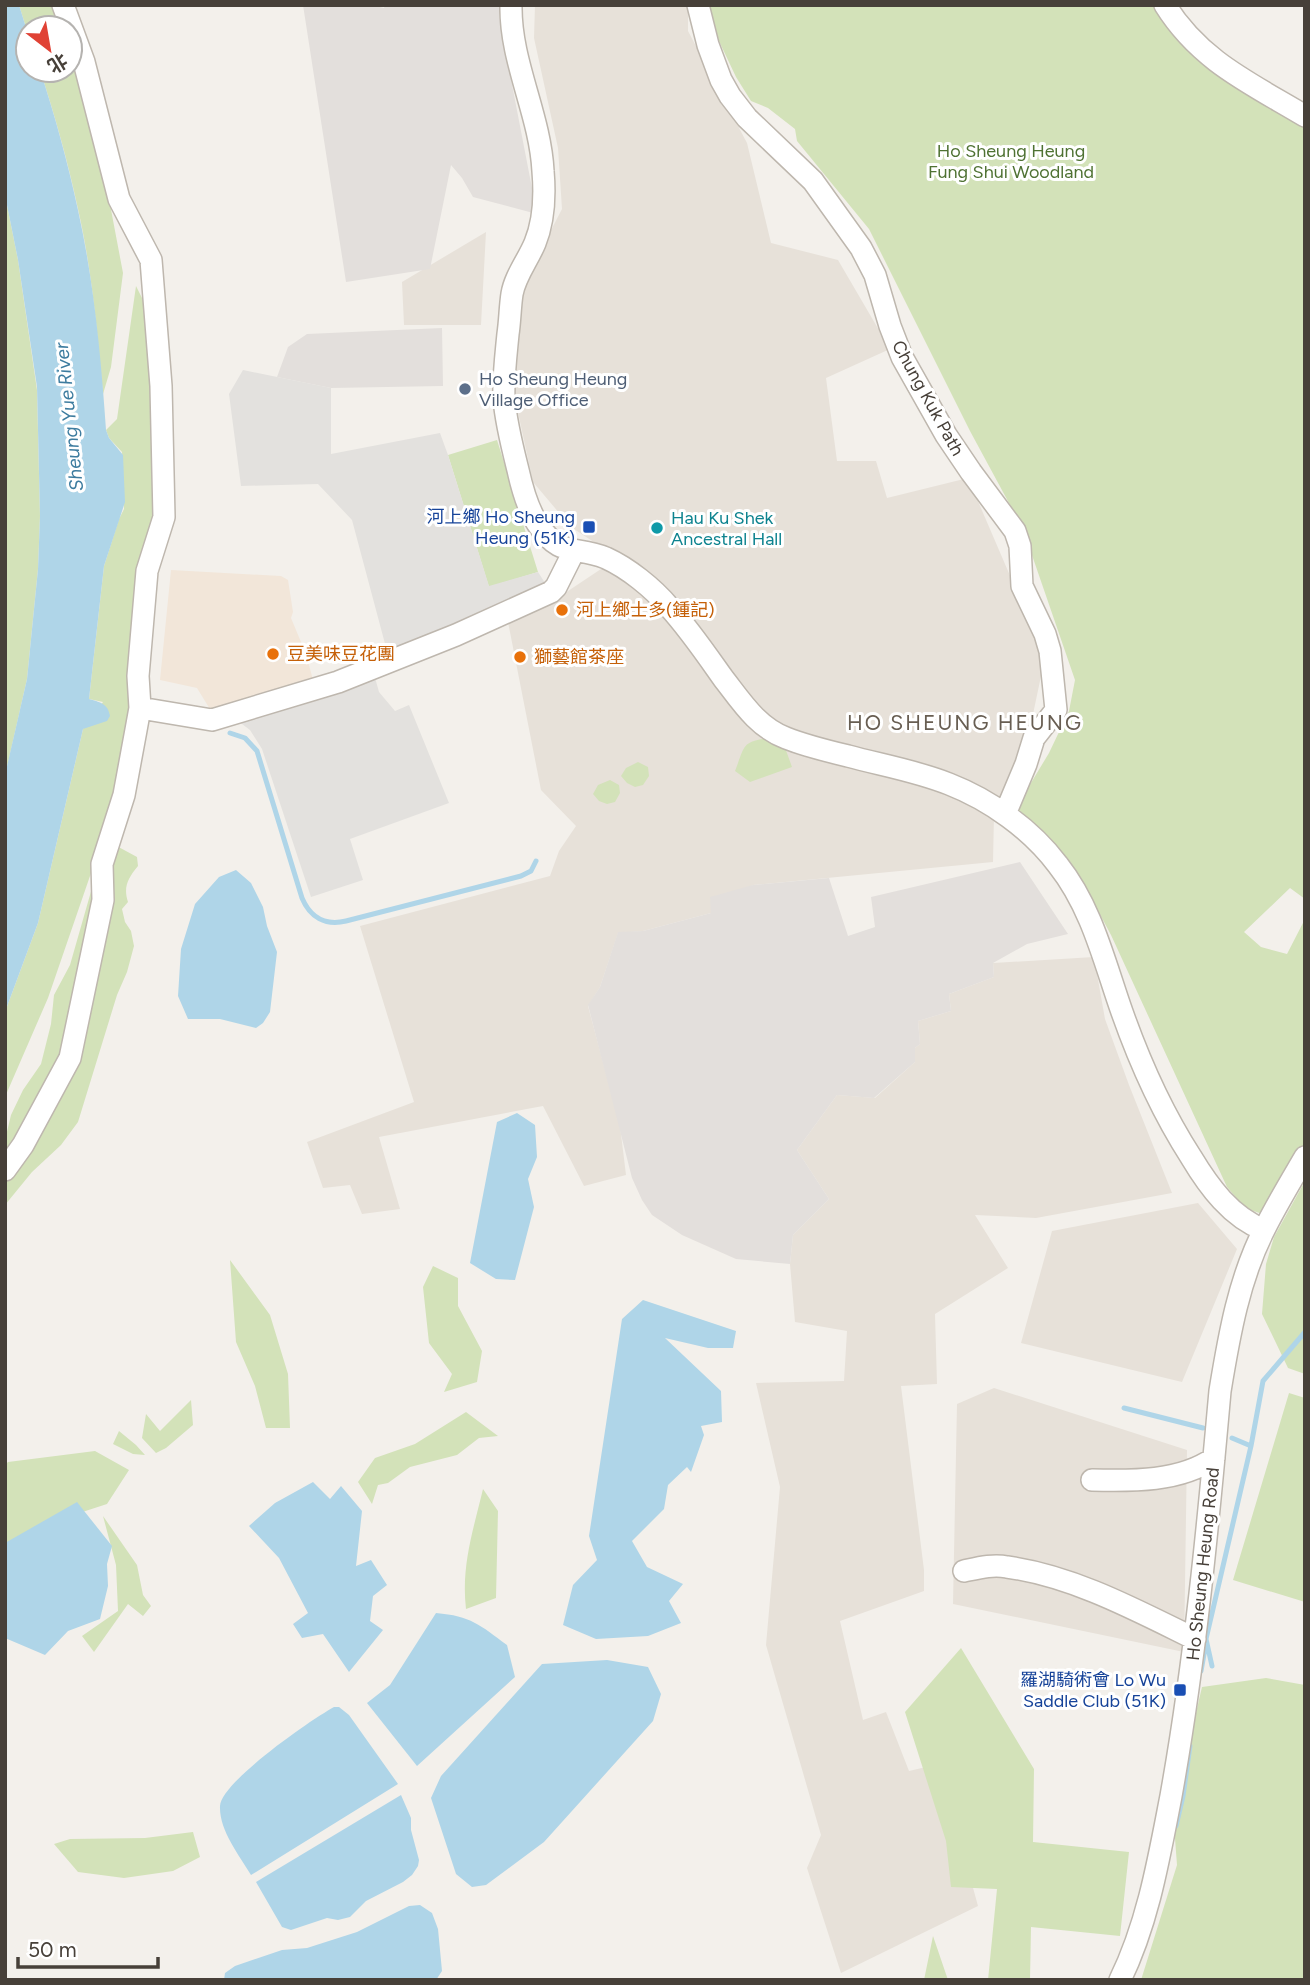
<svg xmlns="http://www.w3.org/2000/svg" width="1310" height="1985" font-family="Figtree,'Noto Sans SC',sans-serif">
	<style>
		.residential { fill: #e7e1d9 }
		.commercial { fill: #f2e6d9 }
		.industrial { fill: #e3dfdc }
		.green { fill: #d3e2b9 }
		.parking { fill: #e3e1de }
		.water { fill: #afd5e8 }
		.lines { fill: none; stroke-linecap: round; stroke-linejoin: round }
		.stream { stroke: #afd5e8; stroke-width: 5 }
		.minor-casing { stroke: #beb7ae; stroke-width: 24 }
		.minor { stroke: #fff; stroke-width: 21 }
		.service-dot { fill: #5c6f8a; stroke: #fff; stroke-width: 2.5 }
		.transit-dot { fill: #1a4fb4; stroke: #fff; stroke-width: 2.5 }
		.culture-dot { fill: #0f9aa8; stroke: #fff; stroke-width: 2.5 }
		.food-dot { fill: #e8710a; stroke: #fff; stroke-width: 2.5 }
		.labels { text-anchor: middle; dominant-baseline: central; stroke-width: 6; stroke-linejoin: round; paint-order: stroke }
		.park-label { font-size: 18px; fill: #4f7233; stroke: #fff }
		.service-label { font-size: 18px; fill: #4e5e75; stroke: #fff; text-anchor: start }
		.street-label { font-size: 18px; fill: #474039; stroke: #fff }
		.transit-label { font-size: 18px; fill: #164399; stroke: #fff; text-anchor: end }
		.culture-label { font-size: 18px; fill: #0d838f; stroke: #fff; text-anchor: start }
		.food-label { font-size: 18px; fill: #c56008; stroke: #fff; text-anchor: start }
		.water-label { font-size: 19px; font-style: italic; fill: #3d7c9f; stroke: #fff }
		.quarter-label { font-size: 21px; letter-spacing: 2px; fill: #685e52; stroke: #fff }
	</style>
	<rect width="100%" height="100%" fill="#f3f0eb"/>
	<path class="residential" d="M535,5H688V31L747,143L771,243L838,260L890,349L826,378L837,461H876L887,498L968,478L1045,657L1028,738L1003,804L809,738L763,715L653,581L571,527L533,482L516,403L515,368L523,284L562,209L558,148L534,38Z
		M486,232L481,325H404L402,282Z
		M607,565L657,602L744,715L955,792L994,815L993,862L753,885L711,913L643,931L618,933L600,987L588,1006L620,1126L626,1175L584,1186L543,1106L379,1137L400,1209L362,1214L350,1185L323,1188L307,1142L414,1102L360,926L550,876L559,851L576,826L541,790L508,622L559,597Z
		M1094,957L1105,1019L1129,1085L1172,1193L1036,1218L975,1215L1008,1268L935,1314L937,1384L901,1386L924,1570V1591L840,1621L863,1720L886,1712L909,1771L939,1764L978,1906L841,1973L807,1868L821,1835L766,1645L780,1487L756,1383L844,1381L847,1331L795,1322L790,1264L793,1235L829,1199L797,1150L837,1095L875,1098L915,1062V1048L920,1044L918,1021L951,1011L949,994L994,977L993,963Z
		M1198,1203L1237,1249L1182,1382L1021,1343L1052,1231Z
		M994,1388L1187,1450L1184,1652L953,1604L957,1404Z"/>
	<path class="commercial" d="M171,570L281,576L288,580L293,612L291,618L306,654L313,680L213,714L197,688L160,680Z"/>
	<path class="industrial" d="M303,5H371L384,8L385,5H501L499,17L537,214L473,197L462,178L451,165L430,269L346,282Z
		M442,328L443,386L331,388L277,377L288,347L307,334Z
		M1020,862L1068,934L1027,944L993,963L994,977L949,994L951,1011L918,1021L920,1044L915,1048V1062L874,1098L837,1095L797,1150L829,1199L793,1235L790,1264L736,1259L682,1235L652,1215L642,1200L632,1178L588,1005L600,987L618,932L643,931L711,913L710,897L753,885L829,878L848,936L875,927L871,897Z"/>
	<path class="green" d="M19,5H57L65,28H28V34Z
		M709,5H1158C1166,21 1175,38 1188,51C1218,78 1269,102 1305,123V899L1290,888L1244,932L1261,947L1287,954L1305,919V1146L1265,1215L1245,1208L1227,1187L1111,935L1087,890L1067,861L1014,811L1049,753L1069,711L1075,680L1023,529L970,431L869,229L797,141L795,129L768,108L751,101L736,77L719,41Z
		M70,41L109,199L123,273L111,367L103,394C97,332 92,270 78,209C68,162 55,116 40,70H70Z
		M5,195L18,260L37,390L40,516L38,569L27,679L5,776Z
		M136,286L144,302L149,341L157,509L132,712L111,815L48,998L5,1097V1012L38,923L83,729L103,702L89,699L104,566L119,519L124,509L122,452L109,438L106,430L117,419Z
		M497,440L538,572L489,587L448,455Z
		M771,738L783,742L792,767L750,782L735,771C745,746 741,741 771,738Z
		M638,762L648,767L649,776L643,785L635,787L627,783L621,776L626,768Z
		M610,780L619,785L620,793L615,802L607,804L599,801L593,794L598,785Z
		M113,844L137,857L138,866C128,878 123,887 128,902L122,909L125,922L131,931L134,946L127,972L117,995L78,1122L61,1145L32,1172L5,1205V1140L11,1115L23,1090L41,1064L51,1024L54,995L70,965L100,860Z
		M1305,1181V1374L1288,1368L1262,1314L1266,1264L1274,1237Z
		M230,1260L270,1315L288,1374L290,1428H266L255,1386L236,1342Z
		M433,1266L458,1278V1306L482,1351L477,1382L444,1392L452,1374L429,1343L423,1287Z
		M1289,1393L1305,1398V1602L1233,1580Z
		M191,1400L193,1425L166,1448L156,1453L142,1438L146,1414L160,1431Z
		M466,1412L498,1436L479,1438L457,1455L410,1467L388,1483L378,1485L372,1504L358,1482L375,1458L415,1444Z
		M119,1431L136,1445L145,1455L133,1454L113,1444Z
		M95,1451L129,1470L107,1504L64,1518L5,1548V1465L8,1462Z
		M483,1489L498,1511L496,1598L466,1609C461,1566 473,1531 483,1489Z
		M103,1516L137,1565L143,1595L151,1606L143,1616L128,1604L94,1652L82,1636L118,1611L116,1565Z
		M961,1648L1034,1769L1033,1842L1129,1852L1120,1936L1031,1927L1030,1980H988L997,1889L951,1887L946,1841L905,1712Z
		M1266,1678L1305,1685V1980H1141L1177,1865L1173,1812L1202,1687Z
		M193,1832L200,1857L173,1871L124,1878L78,1872L54,1844L70,1839L145,1838Z
		M933,1936L948,1980H924Z"/>
	<path class="parking" d="M243,370L331,388V454L440,433L448,455L489,586L538,572L547,586L388,655L352,520L318,484L241,486L229,394Z
		M374,674L379,692L395,711L409,705L449,803L350,839L363,880L311,897L262,749L250,730L238,721Z"/>
	<path class="water" d="M5,5H19L28,34V70H40C55,116 68,163 78,210C94,282 101,357 106,430L109,438L123,455L125,502L104,566L89,699C99,702 108,703 110,716L107,721L83,729L38,923L5,1012V775L27,679L38,569L40,516L37,387L18,260L5,195Z
		M236,870L251,883L263,907L267,926L277,952L270,1012L263,1023L256,1028L220,1019H188L178,996L181,949L195,904L219,877Z
		M517,1113L535,1125L537,1157L528,1179L534,1207L515,1280L496,1279L470,1263L497,1122Z
		M643,1300L736,1331L733,1348H708L665,1338L721,1391L722,1422L701,1426L704,1435L691,1472L687,1467L668,1485L664,1509L632,1541L647,1567L683,1584L669,1601L681,1623L648,1636L596,1639L563,1625L573,1585L597,1560L589,1536L622,1319Z
		M313,1482L330,1499L341,1486L362,1511L356,1566L371,1560L387,1585L373,1596L370,1621L383,1630L349,1672L323,1634L302,1638L293,1624L308,1613L279,1558L249,1526L275,1503Z
		M77,1502L112,1546L107,1564L108,1586L100,1619L68,1631L45,1655L5,1638V1543Z
		M436,1613C471,1616 480,1625 507,1645L515,1677L417,1766L367,1703L390,1685Z
		M607,1660L648,1667L661,1694L653,1721L544,1842L486,1885L472,1887L456,1874L431,1798L441,1776L542,1664Z
		M334,1707H339L349,1715L398,1784L251,1875C239,1855 219,1830 220,1806C221,1782 312,1719 334,1707Z
		M401,1795L411,1818V1830L419,1860L418,1866L412,1875L403,1882L366,1901L350,1917L338,1920L327,1918L291,1930L282,1927L256,1882Z
		M420,1905L432,1913L438,1929L442,1971L436,1980H224L225,1973L235,1966L282,1950L307,1948L357,1932L409,1906Z"/>
	<g class="lines">
		<path class="stream" d="M230,733L245,738L257,751L302,898C310,917 325,926 346,921L521,876L531,871L536,861
			M1124,1408L1203,1428
			M1232,1438L1251,1446
			M1212,1666L1206,1639L1251,1446L1263,1381L1305,1332
			M1201,1671L1206,1643
			M1176,1826L1183,1796L1190,1746"/>
		<defs>
			<path id="minor" d="M511,5C510,62 540,114 543,171C545,194 544,221 535,243C528,260 515,276 512,294C510,307 510,321 508,334C506,355 503,378 504,399C506,423 512,446 518,470C522,488 527,507 537,523C561,559 574,545 606,558C628,568 653,588 669,607C689,629 706,654 723,678C741,701 757,727 786,738C806,746 827,751 848,756C881,765 917,771 949,784C990,800 1031,829 1058,865C1092,908 1104,961 1122,1012C1140,1063 1162,1112 1191,1157C1209,1187 1231,1217 1264,1230
				M698,5L708,45L721,80L730,96L747,118L813,181L861,248L875,275L890,326L902,357L946,435L971,472L1015,531L1020,546L1022,586L1045,634L1050,651L1056,710L1034,738L1026,764L1005,814
				M1165,5C1200,61 1250,83 1305,116
				M140,708L212,720L338,682L456,635L551,592L556,587L574,551
				M5,1170L23,1145L70,1058L103,900L102,864L124,795L136,730L140,708L138,676L147,571L164,517L161,386L151,260L119,199L84,62L63,5
				M1092,1480C1132,1481 1180,1482 1214,1458
				M964,1571C978,1568 993,1564 1007,1567C1073,1576 1136,1610 1195,1639
				M1120,1980C1148,1923 1159,1858 1171,1796C1195,1662 1208,1526 1220,1391C1229,1336 1239,1278 1265,1228C1277,1204 1291,1181 1305,1157"/>
		</defs>
		<use href="#minor" class="minor-casing"/>
		<use href="#minor" class="minor"/>
	</g>
	<circle class="service-dot" cx="465" cy="389" r="7"/>
	<g class="transit-dot">
		<rect x="582" y="520" width="14" height="14" rx="3.5"/>
		<rect x="1173" y="1683" width="14" height="14" rx="3.5"/>
	</g>
	<circle class="culture-dot" cx="657" cy="528" r="7"/>
	<g class="food-dot">
		<circle cx="562" cy="610" r="7"/>
		<circle cx="273" cy="654" r="7"/>
		<circle cx="520" cy="657" r="7"/>
	</g>
	<g class="labels">
		<g class="park-label">
			<text x="1011" y="151">Ho Sheung Heung<tspan x="1011" dy="21">Fung Shui Woodland</tspan></text>
		</g>
		<g class="service-label">
			<text x="479" y="379">Ho Sheung Heung<tspan x="479" dy="21">Village Office</tspan></text>
		</g>
		<g class="street-label">
			<text transform="translate(928 398) rotate(61)">Chung Kuk Path</text>
			<text transform="translate(1203 1564) rotate(-84)">Ho Sheung Heung Road</text>
		</g>
		<g class="transit-label">
			<text x="575" y="517">河上鄉 Ho Sheung<tspan x="575" dy="21">Heung (51K)</tspan></text>
			<text x="1166" y="1680">羅湖騎術會 Lo Wu<tspan x="1166" dy="21">Saddle Club (51K)</tspan></text>
		</g>
		<g class="culture-label">
			<text x="671" y="518">Hau Ku Shek<tspan x="671" dy="21">Ancestral Hall</tspan></text>
		</g>
		<g class="food-label">
			<text x="576" y="610">河上鄉士多(鍾記)</text>
			<text x="287" y="654">豆美味豆花團</text>
			<text x="534" y="657">獅藝館茶座</text>
		</g>
		<g class="water-label">
			<text transform="translate(69 417) rotate(-96)">Sheung Yue River</text>
		</g>
		<g class="quarter-label">
			<text x="965" y="722">HO SHEUNG HEUNG</text>
		</g>
	</g>
	<rect width="1310" height="1985" fill="none" stroke="#474039" stroke-width="14"/>
	<g transform="translate(49 49) rotate(149)"><circle r="33" fill="#ffffff" stroke="#b5b3b0" stroke-width="2"/>
	<path d="M0-5L12 26L0 18L-12 26Z" fill="#e04235"/>
	<text y="-10" font-size="19" font-weight="bold" text-anchor="middle" fill="#474039">北</text>
	</g>
	<path d="M18 1957v10h140v-10" fill="none" stroke="#474039" stroke-width="3.5"/>
	<text x="28" y="1957" font-size="21" fill="#474039" stroke="#ffffff" stroke-width="5" paint-order="stroke">50 m</text>
</svg>
